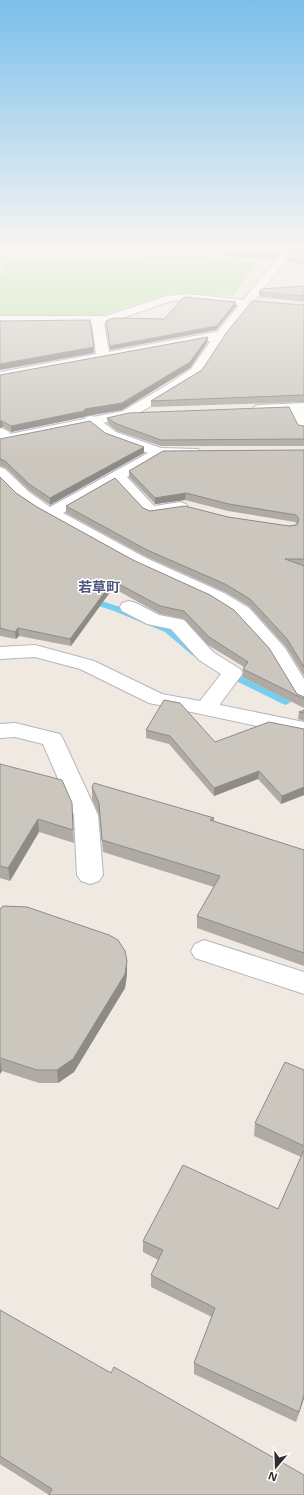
<svg xmlns="http://www.w3.org/2000/svg" width="304" height="1495" font-family="'Noto Sans','Noto Sans JP',sans-serif">
	<style>
		.green { fill: #b6e59e }
		.lines { fill: none; stroke-linecap: round; stroke-linejoin: round }
		.stream { fill: #75cff0; fill-rule: evenodd }
		.street-casing { stroke: #b4b7c1; stroke-width: 2 }
		.secondary-casing { stroke: #b4b7c1; stroke-width: 2 }
		.street { fill: #fff; fill-rule: evenodd }
		.secondary { fill: #fff; fill-rule: evenodd }
		.wall { fill: #afaba4 }
		.shaded-wall { fill: #8e8b86 }
		.building { fill: #cbc7bf; stroke: #8e8b86 }
		.labels { text-anchor: middle; dominant-baseline: central; stroke-width: 3; stroke-linejoin: round; paint-order: stroke }
		.quarter-label { font-size: 14px; font-weight: bold; fill: #4d5680; stroke: #fff }
	</style>
	<rect width="100%" height="100%" fill="#efe9e1"/>
	<path class="green" d="M179,255L257,262L233,296L170,293L96,317L0,316V277L5,260L162,257Z"/>
	<g class="lines">
		<path class="stream" d="M89,597L120,607L171,628L199,653L195,656L192,655L165,632L114,611L86,602L85,600Z
			M227,670L289,700L291,702L286,705L283,704L224,675L222,673Z"/>
		<defs>
			<path id="street" d="M186,294L247,300L251,301L253,303L251,305L247,306L186,300L171,301L111,322L104,324L109,352L221,331L225,332L227,335L225,338L221,339L0,380V372L96,354L92,324H0V316H106L166,296Z
				M295,404L300,405L304,412V432L299,431L288,408L290,405Z
				M91,416L96,417L116,432L161,448L198,449L200,452L198,455L163,456L127,477L154,506L180,502L186,504L188,507L186,510C173,513 157,518 144,514L115,483L63,513L146,558L224,593L249,608L285,648L304,679V703L297,701L270,655L235,616L210,601L134,566L38,513L18,499L0,481V467L5,469L29,492L50,507L148,453L106,438L84,420L86,417Z
				M0,428C6,429 11,433 14,438L12,441L7,442L0,439Z
				M129,601L136,603L159,615L184,620L213,652L240,669L243,673L220,704V705L304,722V736L149,703L80,669L35,657L0,659V647L35,645L94,661L162,694L200,701L221,674L199,660L171,629L147,624L122,611L120,607L122,603Z
				M15,723L60,734L63,739L98,815L103,875L99,881L90,884L81,881L77,875L74,815L43,744L15,737L0,738V724Z
				M204,940L304,972V994L195,958L191,951L195,944Z"/>
			<path id="secondary" d="M284,250H294L226,337L201,375L177,391L132,417L0,444V436L123,411L167,385L191,369L217,332Z
				M304,403V411L260,413L255,412L253,409L255,406L260,405Z"/>
		</defs>
		<use href="#street" class="street-casing"/>
		<use href="#secondary" class="secondary-casing"/>
		<use href="#street" class="street"/>
		<use href="#secondary" class="secondary"/>
	</g>
	<path class="wall" d="M226,250H282L273,261L225,256V251Z
		M304,250V264L286,262L287,257Z
		M304,286V302L259,297V292Z
		M304,305V402L151,407V401L202,370Z
		M236,306L216,330L110,350L106,325V321L164,319Z
		M208,337L207,343L190,368L122,410L86,416L84,417L11,432L3,427L0,428V375Z
		M107,418L298,425L304,426V446H161L117,431L108,424Z
		M105,433L144,453L50,505L30,491L6,468L1,466H0V439Z
		M304,450V566H303H304V676L286,647L250,607L225,592L147,557L66,513V506L143,508L150,511L228,517L289,526L297,524L295,522L228,511L185,500L155,504L129,477V471Z
		M0,477L16,493L37,507L133,560L297,694L304,699V708L242,677L243,669L244,667L208,645L184,619L160,614L113,588L71,646L19,636L16,639L0,636Z
		M304,710V721L298,719L299,712Z
		M304,729V795L281,804L258,779L214,796L169,744L146,738V730L215,742Z
		M0,764L72,803L74,843L39,832L10,881L0,878Z
		M92,787L214,818V821L304,850V966L197,928V916L214,887L103,852L99,815L92,799Z
		M0,909L127,974L125,988L74,1072L58,1083H39L2,1071L0,1074Z
		M304,1070V1398L296,1422L194,1374V1363L212,1317L151,1287V1275L158,1260L143,1252V1241L278,1209L301,1157L254,1136L255,1123Z
		M0,1310L304,1495H49L0,1464Z"/>
	<path class="shaded-wall" d="M279,250H282L273,261L274,256Z
		M236,302V306L216,330L110,350V346Z
		M208,337L207,343L190,368L122,410L86,416L84,417L11,432V426L85,409Z
		M94,347V353L0,370V364Z
		M0,421H2L3,427L0,428Z
		M144,447V453L50,505V498Z
		M186,493L185,500L155,504V498Z
		M113,581V588L71,646L70,639Z
		M18,628L19,636L16,639L15,632Z
		M259,771L258,779L214,796V788Z
		M304,787V795L281,804L282,796Z
		M38,819L39,832L10,881L8,868Z
		M127,961V974L125,988L74,1072L58,1083L57,1070Z
		M0,1059L2,1071L0,1074Z
		M304,1395V1398L296,1422L299,1412Z"/>
	<path class="building" d="M226,250H279L274,256L225,251Z
		M293,250H304V259L287,257Z
		M304,286V296L259,292L261,289Z
		M184,297L236,302L217,326L110,346L106,321L113,318L164,319Z
		M252,301L304,305V395L151,401L202,370L227,332Z
		M90,320L94,347L0,364V321Z
		M208,337L190,362L122,403L85,409L84,411L11,426L2,421H0V375Z
		M289,407L298,425L304,426V439L161,440L117,424L107,418L129,413Z
		M90,421L105,433L144,447L50,498L29,484L5,461L0,459V439Z
		M304,450V559H285L304,566V667L287,639L250,599L225,584L147,550L66,506L115,478L143,508L150,511L185,506L228,517L289,526L297,525L299,519L296,515L229,504L186,493L155,498L129,471L163,451Z
		M0,477L16,493L37,507L133,560L210,595L234,610L269,648L297,694L304,697V699L243,669L248,662L209,637L184,611L160,606L113,581L70,639L18,628L15,632L0,628Z
		M164,700L180,703L215,742L269,722L304,729V787L282,796L259,771L214,788L170,736L146,730Z
		M304,710V713L299,712Z
		M0,764L62,780L72,803L73,830L38,819L8,868L0,866Z
		M94,783L214,818L210,820L304,850V953L197,916L220,876L102,840L99,803L92,787Z
		M3,906L27,907L109,935L118,940L125,951L127,961L125,974L73,1059L57,1070H37L0,1058V909Z
		M285,1062L304,1070V1146L255,1123Z
		M304,1150V1395L299,1412L194,1363L215,1308L151,1275L163,1250L143,1241L183,1165L278,1209Z
		M0,1310L111,1373L114,1367L304,1475V1495H49L52,1489L0,1456Z"/>
	<linearGradient id="sky" x2="0" y2="1"><stop stop-color="#7abfeb"/><stop offset="0.54" stop-color="#f8f5f2"/><stop offset="1" stop-color="#f8f5f2" stop-opacity="0"/></linearGradient>
	<rect width="304" height="459" fill="url(#sky)"/>
	<g class="labels">
		<g class="quarter-label">
			<text x="99" y="586">若草町</text>
		</g>
	</g>
	<g transform="translate(276 1467) rotate(199)" stroke="#ffffff" stroke-width="3" paint-order="stroke">
	<path d="M0-3L7 15L0 10L-7 15Z" fill="#2e2e2e"/>
	<text y="-6" font-size="11" font-weight="bold" text-anchor="middle" fill="#2e2e2e">N</text>
	</g>
</svg>
